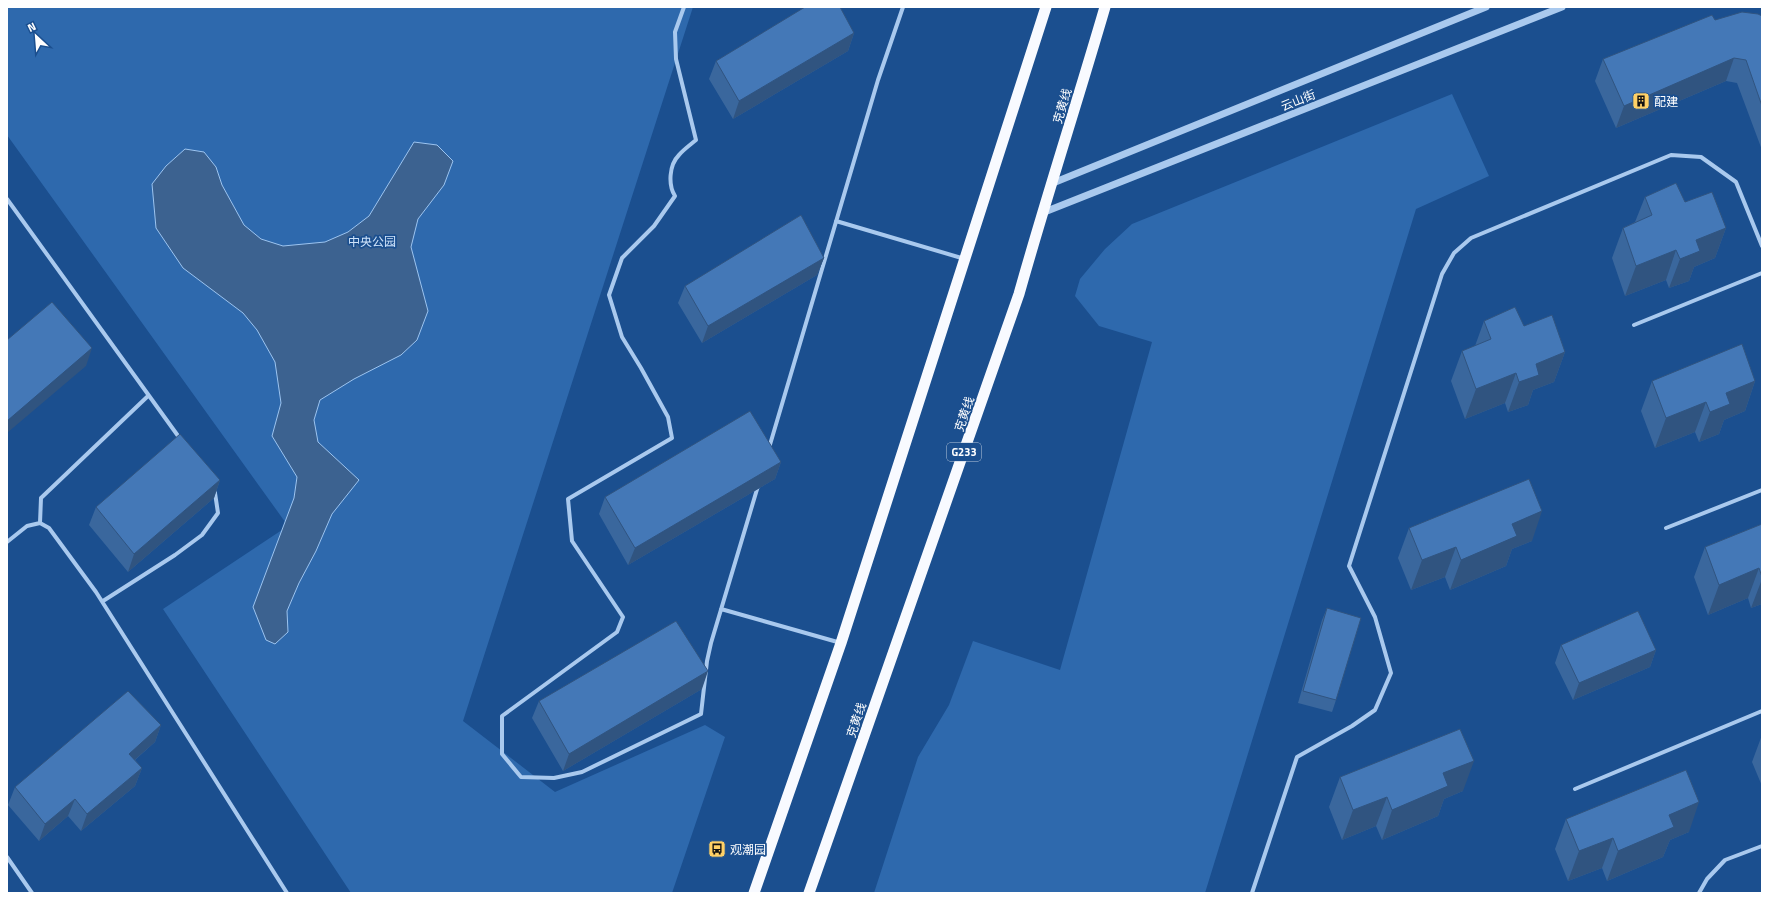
<svg xmlns="http://www.w3.org/2000/svg" width="1769" height="900" font-family="'Titillium Web','Noto Sans SC',sans-serif">
	<style>
		.green { fill: #2e69ad }
		.water { fill: #3c6290; stroke: #9cc4f0 }
		.lines { fill: none; stroke-linecap: round; stroke-linejoin: round }
		.minor { stroke: #a9c9ee; stroke-width: 4 }
		.tertiary { stroke: #a9c9ee; stroke-width: 7 }
		.trunk { stroke: #f8faff; stroke-width: 11 }
		.wall { fill: #3a679d }
		.shaded-wall { fill: #305480 }
		.building { fill: #4478b7; stroke: #305480 }
		.labels { text-anchor: middle; dominant-baseline: central; stroke-width: 3.5; stroke-linejoin: round; paint-order: stroke }
		.shield { fill: #1b4f8f; stroke: #bbcadd; stroke-width: 1 }
		.shield-label { font-size: 11px; font-weight: bold; fill: #fff }
		.street-label { font-size: 12px; fill: #fff; stroke: #1b4f8f }
		.poi-label { font-size: 12px; fill: #fff; stroke: #1b4f8f; text-anchor: start }
		.park-label { font-size: 12px; fill: #cfe3fa; stroke: #1b4f8f }
	</style>
	<rect width="100%" height="100%" fill="#1b4f8f"/>
	<path class="green" d="M7,7H693L463,721L555,792L705,725L725,737L672,893H351L163,609L288,526L7,135Z
		M1452,94L1489,176L1416,209L1205,893H874L918,757L949,705L973,641L1060,670L1152,342L1099,326L1075,296L1080,279L1105,249L1132,224Z"/>
	<path class="water" d="M414,142L437,145L453,161L444,185L418,219L411,247L428,311L417,340L401,355L354,379L320,400L314,420L318,442L359,480L332,514L316,551L299,583L287,611L288,632L275,644L266,640L253,607L294,498L297,477L272,436L281,403L275,362L257,330L243,313L183,268L156,228L152,184L166,166L185,149L204,152L216,167L222,185L244,225L261,239L283,246L325,242L348,232L369,216Z"/>
	<g class="lines">
		<path class="minor" d="M684,7L675,32L676,59L696,140C690,145 683,150 679,155C669,165 668,185 675,196L654,226L622,258L609,295L622,337L641,368L668,417L672,438L568,499L572,541L623,617L617,632L502,716V754L521,777L554,778L582,772L701,714L707,661L711,643L758,486
			M7,199L181,440
			M836,221L965,259
			M1634,325L1762,273
			M769,448L878,80L903,7
			M40,523L41,498L148,396
			M1666,528L1762,490
			M7,542L27,526L40,523L49,528L96,592L287,893
			M103,601L175,555L202,535L218,513L215,493L213,489
			M721,609L841,643
			M1575,789L1762,711
			M7,857L32,893
			M1252,893L1297,757L1352,726L1375,710L1391,673L1375,617L1349,566L1442,274L1454,253L1471,238L1671,155L1701,157L1736,182L1762,246
			M1699,893L1707,879L1725,860L1762,846"/>
		<path class="tertiary" d="M1053,183L1486,7
			M1042,213L1562,7"/>
		<path class="trunk" d="M754,893L841,643L1046,7
			M809,893L1019,294C1046,198 1077,103 1105,7"/>
	</g>
	<path class="wall" d="M1762,16V150L1737,83L1726,81L1616,128L1595,81L1603,59L1715,20Z
		M854,33L848,51L733,119L709,79L716,61Z
		M1645,197L1685,202L1726,228L1715,258L1694,267L1689,281L1669,288L1666,280L1625,296L1612,258L1623,228L1635,222Z
		M824,258L817,275L702,343L678,303L685,286Z
		M1484,321L1524,326L1565,352L1554,382L1533,390L1528,405L1508,412L1505,403L1465,419L1451,381L1462,351L1475,346Z
		M1652,381H1755L1745,411L1724,420L1719,434L1699,442L1695,432L1655,448L1641,411Z
		M781,462L775,479L628,565L599,514L605,497Z
		M220,480L214,498L128,572L89,525L96,507Z
		M1762,524V604L1751,608L1748,598L1708,615L1694,577L1705,547Z
		M1409,528L1532,541L1512,549L1506,566L1450,590L1445,577L1411,590L1398,558Z
		M1327,608L1336,700L1332,712L1298,703L1322,620Z
		M1561,645L1656,650L1650,667L1573,700L1555,663Z
		M702,689L563,771L532,718L539,701Z
		M161,725L155,742L135,760L142,768L135,786L81,831L68,816L39,841L8,805L15,787Z
		M1762,735V786L1752,762Z
		M1340,777L1463,791L1444,799L1438,816L1382,840L1376,826L1342,840L1329,807Z
		M1566,819L1689,832L1670,840L1663,857L1607,881L1602,868L1568,881L1555,849Z"/>
	<path class="shaded-wall" d="M854,33L848,51L733,119L739,101Z
		M1734,58L1726,81L1616,128L1624,106Z
		M1726,228L1715,258L1694,267L1689,281L1669,288L1680,259L1696,240Z
		M1676,250L1666,280L1625,296L1636,266Z
		M824,258L817,275L702,343L708,326Z
		M92,348L86,366L7,433V421Z
		M1565,352L1554,382L1533,390L1528,405L1508,412L1519,382L1536,364Z
		M1516,373L1505,403L1465,419L1476,389Z
		M1755,381L1745,411L1724,420L1719,434L1699,442L1710,412L1726,393Z
		M1706,402L1695,432L1655,448L1666,418Z
		M781,462L775,479L628,565L635,548Z
		M220,480L214,498L128,572L134,554Z
		M1542,511L1532,541L1512,549L1506,566L1450,590L1461,560L1512,524Z
		M1456,547L1445,577L1411,590L1422,560Z
		M1759,568L1748,598L1708,615L1719,585Z
		M1762,579V604L1751,608Z
		M1656,650L1650,667L1573,700L1579,683Z
		M708,671L702,689L563,771L569,754Z
		M161,725L155,742L122,771L129,754Z
		M1474,761L1463,791L1444,799L1438,816L1382,840L1392,810L1443,773Z
		M142,768L135,786L81,831L87,814Z
		M1387,797L1376,826L1342,840L1353,810Z
		M75,799L68,816L39,841L45,824Z
		M1699,802L1689,832L1670,840L1663,857L1607,881L1618,851L1669,815Z
		M1613,838L1602,868L1568,881L1579,851Z"/>
	<path class="building" d="M805,7H840L854,33L739,101L716,61Z
		M1742,12L1758,14L1762,16V106L1746,60L1734,58L1624,106L1603,59L1712,15L1715,20Z
		M1676,183L1685,202L1712,192L1726,228L1696,240L1700,251L1680,259L1676,250L1636,266L1623,228L1652,215L1645,197Z
		M801,215L824,258L708,326L685,286Z
		M52,302L92,348L7,421V340Z
		M1515,307L1524,326L1552,315L1565,352L1536,364L1539,375L1519,382L1516,373L1476,389L1462,351L1491,339L1484,321Z
		M1742,344L1755,381L1726,393L1730,404L1710,412L1706,402L1666,418L1652,381Z
		M750,411L781,462L635,548L605,497Z
		M180,434L220,480L134,554L96,507Z
		M1529,479L1542,511L1512,524L1517,536L1461,560L1456,547L1422,560L1409,528Z
		M1762,524V577L1759,568L1719,585L1705,547Z
		M1327,608L1361,618L1336,700L1303,691Z
		M1638,611L1656,650L1579,683L1561,645Z
		M676,621L708,671L569,754L539,701Z
		M128,691L161,725L129,754L142,768L87,814L75,799L45,824L15,787Z
		M1460,729L1474,761L1443,773L1448,786L1392,810L1387,797L1353,810L1340,777Z
		M1686,770L1699,802L1669,815L1674,827L1618,851L1613,838L1579,851L1566,819Z"/>
	<defs>
		<symbol id="building-square" viewBox="-11 -11 22 22"><rect x="-9" y="-9" width="18" height="18" rx="4" fill="#ffd166" stroke="#1b4f8f"/><path d="M-4-6H4V6H1V3H-1V6H-4ZM-2.5-4.3h1.7v1.8h-1.7ZM.8-4.3h1.7v1.8H.8ZM-2.5-1h1.7V.8h-1.7ZM.8-1h1.7V.8H.8Z" fill="#111"/></symbol>
		<symbol id="bus-square" viewBox="-11 -11 22 22"><rect x="-9" y="-9" width="18" height="18" rx="4" fill="#ffd166" stroke="#1b4f8f"/><path d="M-5-6H5V4H4V6H2V4H-2V6H-4V4H-5ZM-3.5-4V0h7V-4ZM-3.5 1.2v1.5H-2V1.2ZM2 1.2v1.5H3.5V1.2Z" fill="#111"/></symbol>
	</defs>
	<g fill-rule="evenodd">
		<use href="#building-square" x="1631" y="91" width="20" height="20"/>
		<use href="#bus-square" x="707" y="839" width="20" height="20"/>
	</g>
	<g class="labels">
		<rect class="shield" x="947" y="443" width="34" height="18" rx="3"/>
		<g class="shield-label">
			<text x="964" y="452">G233</text>
		</g>
		<g class="street-label">
			<text transform="translate(1298 100) rotate(-22)">云山街</text>
			<text transform="translate(1062 106) rotate(-73)">克黄线</text>
			<text transform="translate(964 414) rotate(-71)">克黄线</text>
			<text transform="translate(856 720) rotate(-71)">克黄线</text>
		</g>
		<g class="poi-label">
			<text x="1654" y="101">配建</text>
			<text x="730" y="849">观潮园</text>
		</g>
		<g class="park-label">
			<text x="372" y="241">中央公园</text>
		</g>
	</g>
	<rect width="1769" height="900" fill="none" stroke="#ffffff" stroke-width="16"/>
	<g transform="translate(36 36) rotate(334)" stroke="#1b4f8f" stroke-width="3" paint-order="stroke">
	<path d="M0-3L7 15L0 10L-7 15Z" fill="#ffffff"/>
	<text y="-6" font-size="11" font-weight="bold" text-anchor="middle" fill="#ffffff">N</text>
	</g>
</svg>
